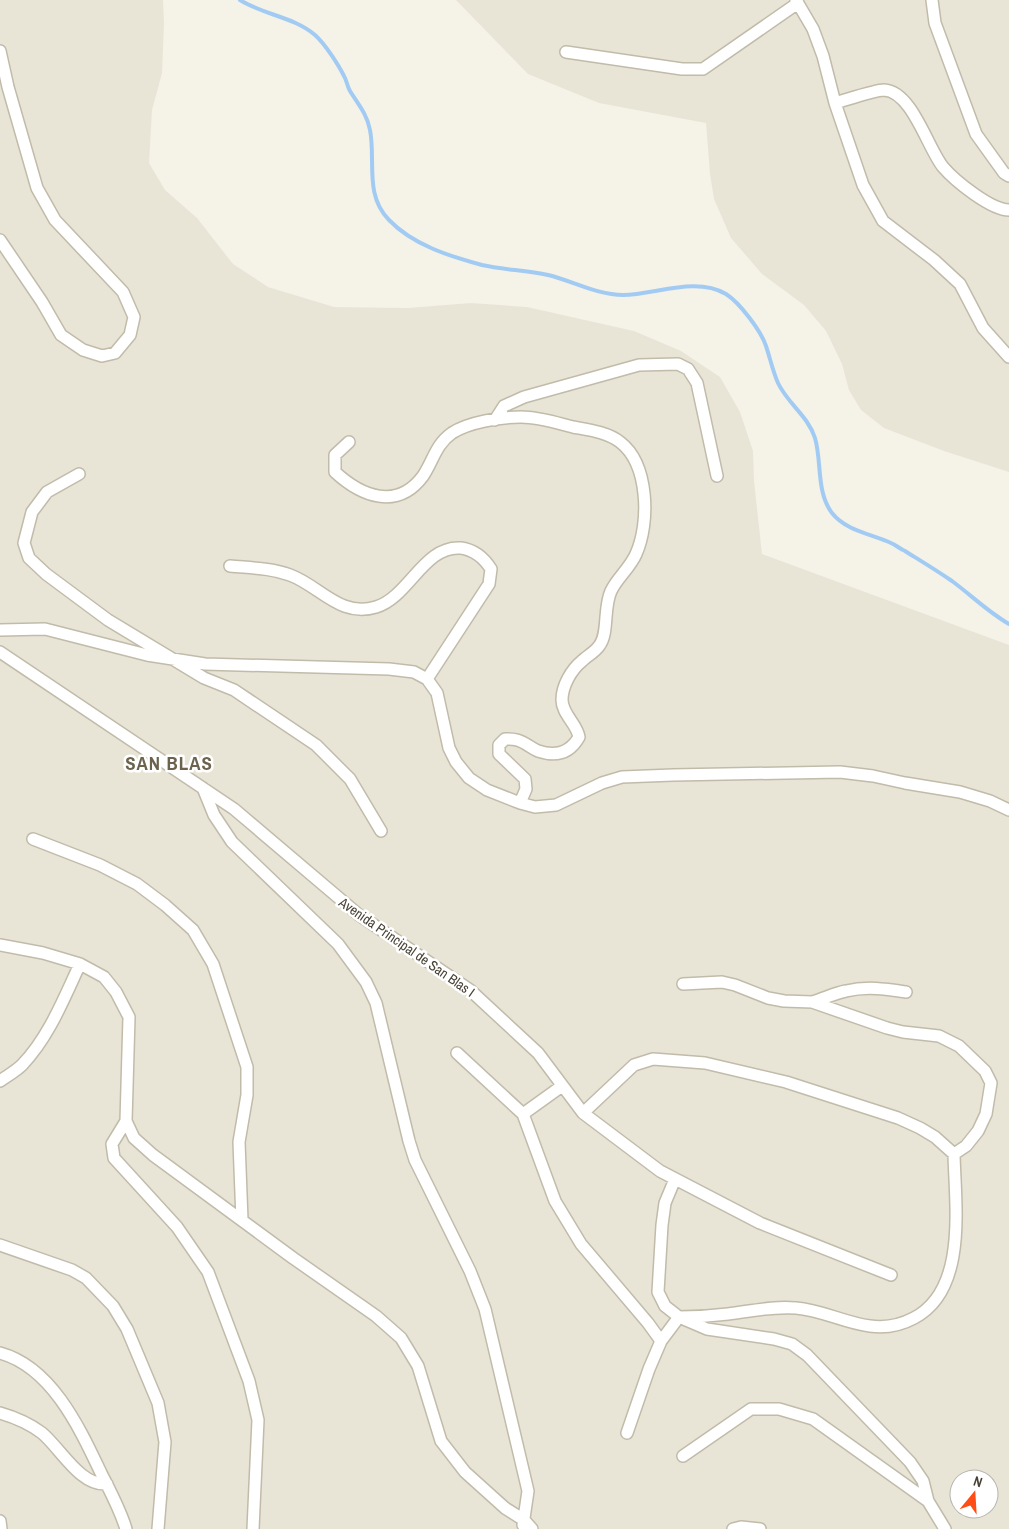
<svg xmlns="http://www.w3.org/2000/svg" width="1009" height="1529" font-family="'Archivo Narrow',sans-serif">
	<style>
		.residential { fill: #e9e5d6; fill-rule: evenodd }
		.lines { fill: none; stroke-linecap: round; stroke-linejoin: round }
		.stream { stroke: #a2cbf4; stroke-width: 4 }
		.minor-casing { stroke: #c1bbaa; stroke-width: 14 }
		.minor { stroke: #fff; stroke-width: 11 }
		.labels { text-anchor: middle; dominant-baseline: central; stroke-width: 5; stroke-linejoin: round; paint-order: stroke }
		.street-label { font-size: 14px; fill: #494336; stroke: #fff }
		.district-label { font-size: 19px; font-weight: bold; letter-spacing: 1px; fill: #6c624d; stroke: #fff }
	</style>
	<rect width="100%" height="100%" fill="#f5f2e8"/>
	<path class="residential" d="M0,0H163L164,23L162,73L152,110L149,163L165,190L197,218L233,264L268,287L334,307L408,308L471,303L527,307L634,331L681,351L720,377L740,412L753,451L754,481L762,554L1009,645V1529H0ZM959,1479H989V1509H959Z
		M456,0H1009V472L944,451L884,428L861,410L849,390L842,364L826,331L804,305L762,274L731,238L714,199L710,174L706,123L599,103L528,74Z"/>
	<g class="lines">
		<path class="stream" d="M240,0C264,15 294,17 315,35C325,44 338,64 344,76C347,81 347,86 350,91C358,104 367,114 370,130C376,160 364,195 389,220C413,245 449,256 482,265C504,270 526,270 548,275C573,281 597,295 623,295C655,295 695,276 726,294C740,303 761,331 766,346C770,358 773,372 778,383C788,404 808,416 815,438C822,462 816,492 832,513C846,531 872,534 891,543C896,545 900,549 905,551C921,561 936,570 952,581C971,595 988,612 1009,624"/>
		<defs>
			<path id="minor" d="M796,0L813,29L823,56L835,103L863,185L883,221L934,260L960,284L983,328L1009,357
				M932,0L935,23L976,134L1004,173L1009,176
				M0,51L8,87L37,188L55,220L123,292L134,317L130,335L115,353L102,356L83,350L61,335L42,302L0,240
				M566,52L682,69H703L798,3
				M835,103C846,100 875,90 884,90C912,91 928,149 943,167C955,181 991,210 1009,210
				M495,420L504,406L524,397L639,365L678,364L688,369L697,383L717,476
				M349,442L335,455V472C361,496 397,511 423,476C433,461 436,444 452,433C469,422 501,417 521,417C539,417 557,423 573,427C589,430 607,432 620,442C649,464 650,523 636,554C630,568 617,578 611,591C603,608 609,634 599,646C595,652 587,656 582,661C571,670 562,686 562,700C562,714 577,724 579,737C570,753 556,757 538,751C531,748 525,742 517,740C513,739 509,739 505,739L499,745V754L525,779L526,789L520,803
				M79,474L47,492L32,512L24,543L29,558L46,574L108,620L204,678L234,690L316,745L350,779L381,831
				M230,566C251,568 271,568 290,575C320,586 340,618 376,607C409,597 424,545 461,548C475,550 484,558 491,569L489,584L427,679
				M0,630L45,629L147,655L205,664L389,669L414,672L427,679L437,693L449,748L456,762L469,778L487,790L520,803L535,807L556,805L602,783L622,777L673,775L840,772L873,776L905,783L960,792L990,801L1009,810
				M0,652L234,809L359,915L470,990L538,1053L583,1113L660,1171L760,1223L891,1275
				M203,788L214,815L232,842L338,944L366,982L376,1003L409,1141L415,1160L470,1271L485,1309L528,1491L523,1525
				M33,839L100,865L137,884L165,905L193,930L213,964L247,1067V1095L239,1142L242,1220
				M0,945L43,953L80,964L104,977L116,992L129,1017L126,1121L134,1138L153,1155L293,1258L376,1316L401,1338L418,1366L441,1441L465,1472L505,1508L524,1520L532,1529
				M683,984L722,982L735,985L768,998L784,1001L812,1002L887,1028L903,1032L939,1036L959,1046L985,1071L991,1083L986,1114L978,1131L966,1146L954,1154
				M812,1002C823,999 835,993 846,991C867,986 886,989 906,992
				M457,1053L523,1114L555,1201L581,1244L648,1323L661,1341
				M0,1081C7,1076 16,1071 22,1065C49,1037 64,998 80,964
				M583,1113L634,1065L653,1059L705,1063L786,1082L898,1118L920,1128L935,1137L954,1154C955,1204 968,1290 914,1318C901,1325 885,1328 870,1326C845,1323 822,1310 796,1308C773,1306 752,1311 728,1314C712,1316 696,1317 679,1317L661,1341L649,1369L627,1433
				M523,1114L562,1086
				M126,1121L112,1144L114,1158L177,1227L208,1272L249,1381L258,1420L253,1529
				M675,1179L665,1203L662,1225L658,1292L665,1306L679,1317L707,1329L774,1339L792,1344L807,1355L910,1462L923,1481L928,1501
				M0,1245L72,1270L86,1278L113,1306L127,1329L158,1403L165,1442L158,1529
				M0,1353C52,1367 80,1429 101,1473C110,1491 120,1509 126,1529
				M0,1413C14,1417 30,1424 42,1433C61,1449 80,1486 107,1484
				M683,1456L751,1409H779L813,1419L928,1501L945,1529
				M0,1521L1,1529
				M733,1529L741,1527L760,1529"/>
		</defs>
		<use href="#minor" class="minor-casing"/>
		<use href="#minor" class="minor"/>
	</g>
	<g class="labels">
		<g class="street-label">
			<text transform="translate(407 947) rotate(35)">Avenida Principal de San Blas I</text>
		</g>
		<g class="district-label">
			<text x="169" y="763">SAN BLAS</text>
		</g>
	</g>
	<g transform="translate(974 1494) rotate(18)"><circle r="24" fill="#ffffff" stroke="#b6b4af"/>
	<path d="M0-4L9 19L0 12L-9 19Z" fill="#ff4e15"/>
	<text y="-8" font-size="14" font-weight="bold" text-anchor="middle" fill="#494336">N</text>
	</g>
</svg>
